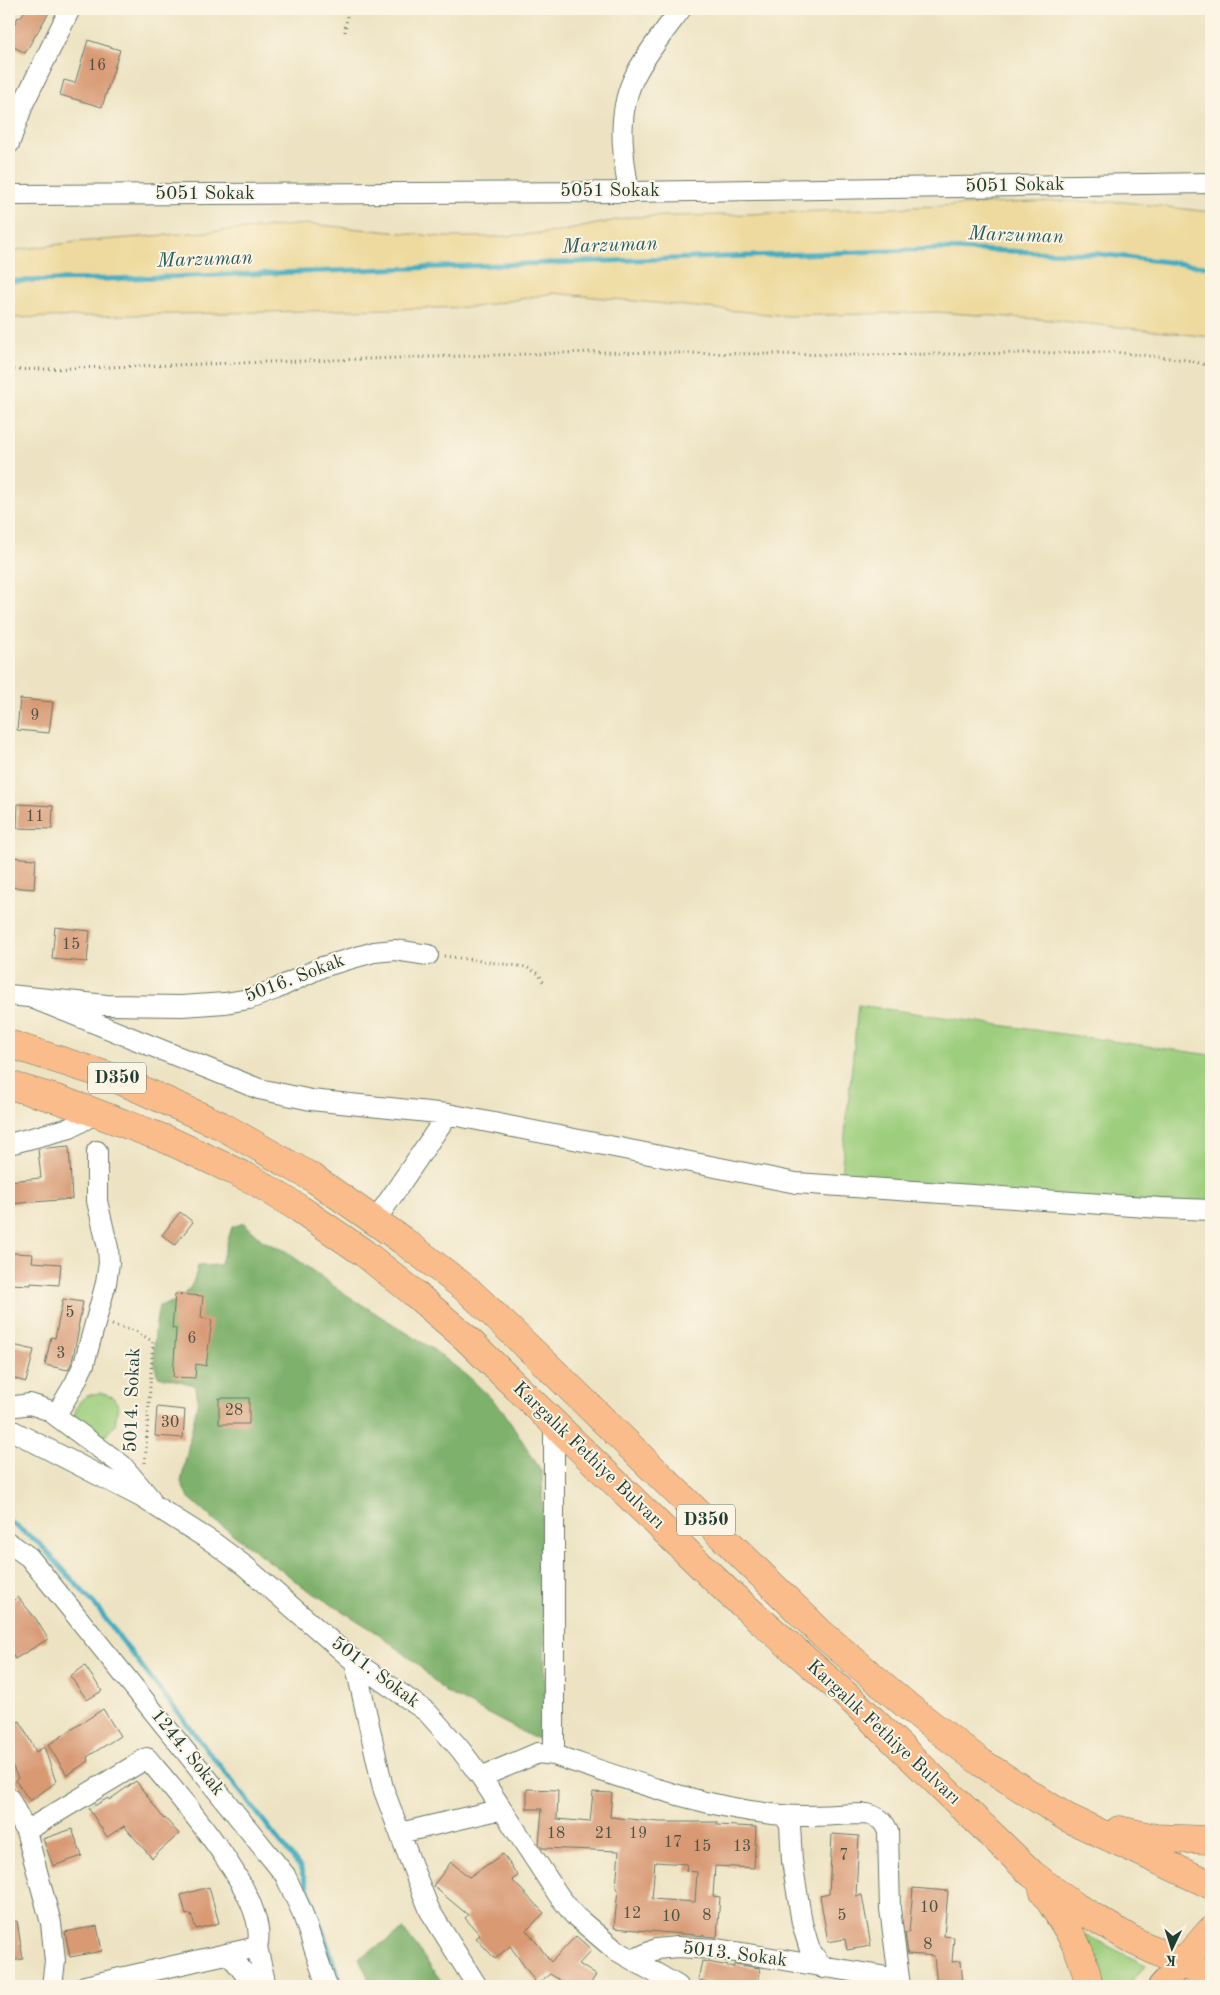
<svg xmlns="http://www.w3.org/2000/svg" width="1220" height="1995" font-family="'Old Standard TT',serif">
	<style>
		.green { fill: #9dce7d; stroke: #5e8658 }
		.forest { fill: #7eb16c; stroke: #4e7750 }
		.sand { fill: #eeda9e; stroke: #868c69 }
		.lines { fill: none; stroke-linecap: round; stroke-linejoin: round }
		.stream { stroke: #41acc0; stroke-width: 5 }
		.building { fill: #d89973; fill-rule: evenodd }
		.minor-casing { stroke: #677766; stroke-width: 22 }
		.major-casing { stroke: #677766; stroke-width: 27 }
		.highway-casing { stroke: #677766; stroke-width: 29 }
		.path { stroke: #677766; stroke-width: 3; stroke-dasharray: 1 4; stroke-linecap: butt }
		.minor { stroke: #fff; stroke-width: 20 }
		.major { stroke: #fabc8b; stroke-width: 25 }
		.highway { stroke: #fabc8b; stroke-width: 28 }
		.labels { text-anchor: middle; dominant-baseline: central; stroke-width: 4; stroke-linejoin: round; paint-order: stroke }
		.number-label { font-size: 16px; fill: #4d5444 }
		.shield { fill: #fcf5e5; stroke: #617469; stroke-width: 1 }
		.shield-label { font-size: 18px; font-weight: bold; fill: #1f3d34 }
		.street-label { font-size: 19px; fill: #1f3d34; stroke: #fcf5e5 }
		.water-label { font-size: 20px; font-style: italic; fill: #295e5e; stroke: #fcf5e5 }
	</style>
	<rect width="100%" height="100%" fill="#fcf5e5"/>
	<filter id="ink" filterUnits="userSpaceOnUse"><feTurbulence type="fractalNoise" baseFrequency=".02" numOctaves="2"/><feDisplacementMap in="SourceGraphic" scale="10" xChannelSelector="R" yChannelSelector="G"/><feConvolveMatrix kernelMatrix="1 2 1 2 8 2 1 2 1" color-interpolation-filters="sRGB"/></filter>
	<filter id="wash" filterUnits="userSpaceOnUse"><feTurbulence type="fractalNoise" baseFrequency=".0096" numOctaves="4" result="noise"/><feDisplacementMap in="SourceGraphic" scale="20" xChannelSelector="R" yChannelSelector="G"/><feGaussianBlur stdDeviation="1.12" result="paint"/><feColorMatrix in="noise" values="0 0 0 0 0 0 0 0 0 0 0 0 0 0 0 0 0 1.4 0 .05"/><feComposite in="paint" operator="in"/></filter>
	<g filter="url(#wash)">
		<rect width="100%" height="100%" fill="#ede3c3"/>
		<path class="green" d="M858,1005L1211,1055V1206L840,1185Z
			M100,1393L113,1397L118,1405L115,1425L104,1437L90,1435L74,1420C76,1402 82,1395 100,1393Z
			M1084,1934L1146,1965L1127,1986H1102Z"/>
		<path class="forest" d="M244,1223L263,1241L284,1250L342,1292L431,1348L468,1376L502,1409L542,1472L546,1741L532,1737L444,1691L415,1662L379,1634L305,1588L218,1523L187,1496L181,1482L198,1399L195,1385L158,1376C151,1361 155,1323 159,1306C185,1300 192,1291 198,1266L220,1265L232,1227Z
			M404,1930L445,1986H372L359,1958Z"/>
		<path class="sand" d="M1057,201L1124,202L1211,212V337L1052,320L936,312L788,316L553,293L476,307L9,318V251L76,242L308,224L444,237H494L559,232L630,217L725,215Z"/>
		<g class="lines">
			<path class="stream" d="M9,281L108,279L942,249L1099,254L1211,267
				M9,1521L40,1544L95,1605L156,1685L300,1867L342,1986"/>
		</g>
		<g id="blocks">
			<path class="building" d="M26,9H51L25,53L9,44V35L18,17L20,18Z
				M88,40L120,50L102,107L60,95L64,80L75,83Z
				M20,699L53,702L49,733L17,730Z
				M18,804L53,806L52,829L17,828Z
				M9,857L36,859L34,889L9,887Z
				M55,927L90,931L87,962L52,959Z
				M69,1146L72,1199L9,1204V1181L41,1178L38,1149Z
				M180,1212L193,1222L175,1245L162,1235Z
				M11,1253L33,1254L32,1262L61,1264L59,1285L31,1283V1285L9,1284Z
				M175,1294L203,1296L201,1318L212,1320L206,1366L196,1364L195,1378L173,1377L176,1329L172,1328Z
				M63,1299L83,1302L78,1328H79L72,1362L68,1370L45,1365L51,1337L55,1338Z
				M9,1344L34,1350L26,1382L9,1377Z
				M219,1398H249V1424H219Z
				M157,1407L185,1410L183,1438L155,1436Z
				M18,1597L36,1619L48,1639L15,1659L9,1649V1604Z
				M85,1666L102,1691L87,1700L70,1676Z
				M103,1709L120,1736L87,1757L89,1761L67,1775L48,1745Z
				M20,1721L36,1752L44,1747L56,1782L30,1801L15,1780L18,1778L9,1759V1726Z
				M136,1781L164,1819L165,1818L179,1834L152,1858L124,1826L107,1837L89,1809L108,1798L109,1800Z
				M527,1789L558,1790L557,1819L590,1822L593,1792L612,1793L610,1817L659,1822H717V1825L756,1827L754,1868L715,1866L713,1896L720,1897L717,1937L614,1928L618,1889L616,1888L619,1851L542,1848L539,1844L542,1809H527ZM655,1862L687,1864L686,1871L697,1872L695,1902L652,1899Z
				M72,1829L82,1856L53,1866L43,1839Z
				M832,1834L859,1836L856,1896L862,1895L871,1946L847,1950L845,1939L828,1942L820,1896L829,1894Z
				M503,1854L518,1876L512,1880L544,1913L527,1930L551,1962L576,1936L592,1950L579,1964L596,1975L589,1986H569L550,1974L537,1984L510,1946L495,1959L476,1938L480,1935L465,1918L468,1915L433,1886L451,1862L469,1877Z
				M209,1887L219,1923L196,1929L191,1914L186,1915L181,1895Z
				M913,1888L948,1891L944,1936L954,1937L952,1962L961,1961L963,1986H937L934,1956L908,1954L905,1933H909Z
				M17,1921L23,1959L9,1961V1922Z
				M97,1926L102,1951L70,1957L65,1932Z
				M702,1961L734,1967V1964L760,1968L758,1986H730L698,1980Z"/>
		</g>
	</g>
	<g filter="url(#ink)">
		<use href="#blocks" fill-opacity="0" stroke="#677766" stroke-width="1"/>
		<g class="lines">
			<defs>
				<path id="minor" d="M9,144L24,102L70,9
					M629,192C622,152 616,109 637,72C649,50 666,29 681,9
					M9,195L629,192L1211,183
					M9,995L106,1005L182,1006L225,1003L249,999L276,989L322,967L374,952L395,950L428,955
					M32,998L259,1089L311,1100L448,1114
					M9,1144L70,1128L96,1113
					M375,1221L448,1114L796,1183L1161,1208L1211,1210
					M9,1407L30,1404L48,1410L122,1465L150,1498
					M56,1415L75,1383L84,1364L106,1283L109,1263L108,1248L97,1201V1151
					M9,1429L141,1497L214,1543L245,1566L355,1662L427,1712L460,1749L481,1777L559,1896L574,1915L614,1949L678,1986
					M9,1543L29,1557L285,1875L302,1912L327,1986
					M355,1662L383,1788L414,1871L430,1911L477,1986
					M554,1755V1424
					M481,1777L538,1753L554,1755C629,1780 703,1808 783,1815C808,1818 840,1814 867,1814C878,1817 884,1820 888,1832L890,1909L900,1986
					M9,1798L26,1831L51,1923L55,1961L52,1986
					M784,1815L790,1825L792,1861L802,1923L810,1950L823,1968
					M26,1831L147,1758C177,1794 272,1900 257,1947L85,1986
					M400,1833L502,1809
					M257,1947L266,1986
					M227,1955L235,1961L254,1986
					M633,1960L656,1949L677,1947L717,1949L899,1979"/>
				<path id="major" d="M1161,1986L1181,1964"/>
				<path id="highway" d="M9,1044L115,1078L220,1125L313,1178L402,1240L469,1291L554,1372L821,1633L911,1709L982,1763L1066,1817L1211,1885
					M9,1085L60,1100L96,1113L168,1140L213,1161L255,1181L300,1209L364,1253L414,1293L466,1338L727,1591L854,1702L1032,1874L1073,1905L1134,1941L1211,1977
					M1119,1830L1155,1838L1211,1840
					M1043,1890C1063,1923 1083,1947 1089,1986
					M1181,1964L1211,1930"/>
			</defs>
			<use href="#minor" class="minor-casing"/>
			<use href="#major" class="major-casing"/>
			<use href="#highway" class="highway-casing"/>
			<path class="path" d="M345,32L348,9
				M9,370L593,352L859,355L1114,352L1187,360L1211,366
				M444,956L526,967L539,974L543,982
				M112,1325L138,1332L153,1342L145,1463"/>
			<use href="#minor" class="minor"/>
			<use href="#major" class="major"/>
			<use href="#highway" class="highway"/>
		</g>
	</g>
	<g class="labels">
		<g class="number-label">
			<text x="97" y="66">16</text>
			<text x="35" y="716">9</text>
			<text x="35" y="817">11</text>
			<text x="71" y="945">15</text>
			<text x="70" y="1313">5</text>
			<text x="192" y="1339">6</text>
			<text x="61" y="1354">3</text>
			<text x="234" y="1411">28</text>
			<text x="170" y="1423">30</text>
			<text x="556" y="1834">18</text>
			<text x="604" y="1834">21</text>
			<text x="638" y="1834">19</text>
			<text x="673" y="1843">17</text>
			<text x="702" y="1847">15</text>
			<text x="742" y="1847">13</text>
			<text x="844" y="1856">7</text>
			<text x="929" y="1908">10</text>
			<text x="632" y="1914">12</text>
			<text x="707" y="1916">8</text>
			<text x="842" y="1916">5</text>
			<text x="671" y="1917">10</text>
			<text x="928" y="1945">8</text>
		</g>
		<g class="shield">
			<rect x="88" y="1062.5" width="58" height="31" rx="4"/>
			<rect x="677" y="1504.5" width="58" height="31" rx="4"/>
		</g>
		<g class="shield-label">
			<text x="117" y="1078">D350</text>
			<text x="706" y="1520">D350</text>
		</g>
		<g class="street-label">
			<text transform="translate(1015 186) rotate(-1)">5051 Sokak</text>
			<text x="610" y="191">5051 Sokak</text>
			<text x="205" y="194">5051 Sokak</text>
			<text transform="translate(295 979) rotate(-21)">5016. Sokak</text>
			<text transform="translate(133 1400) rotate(-88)">5014. Sokak</text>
			<text transform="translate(588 1456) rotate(44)">Kargalık Fethiye Bulvarı</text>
			<text transform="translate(375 1673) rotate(37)">5011. Sokak</text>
			<text transform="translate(883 1733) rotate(43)">Kargalık Fethiye Bulvarı</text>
			<text transform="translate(187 1753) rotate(51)">1244. Sokak</text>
			<text transform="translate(735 1955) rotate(7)">5013. Sokak</text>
		</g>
		<g class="water-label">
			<text transform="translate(1016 236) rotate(2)">Marzuman</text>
			<text transform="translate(610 246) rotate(-2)">Marzuman</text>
			<text transform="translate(205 260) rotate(-2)">Marzuman</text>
		</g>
	</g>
	<rect width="1220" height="1995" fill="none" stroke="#fcf5e5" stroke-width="30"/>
	<g transform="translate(1172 1948) rotate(184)" stroke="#fcf5e5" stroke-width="4" paint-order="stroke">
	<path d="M0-4L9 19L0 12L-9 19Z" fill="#1f3d34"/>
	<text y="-8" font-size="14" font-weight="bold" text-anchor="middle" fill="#1f3d34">K</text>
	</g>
</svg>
